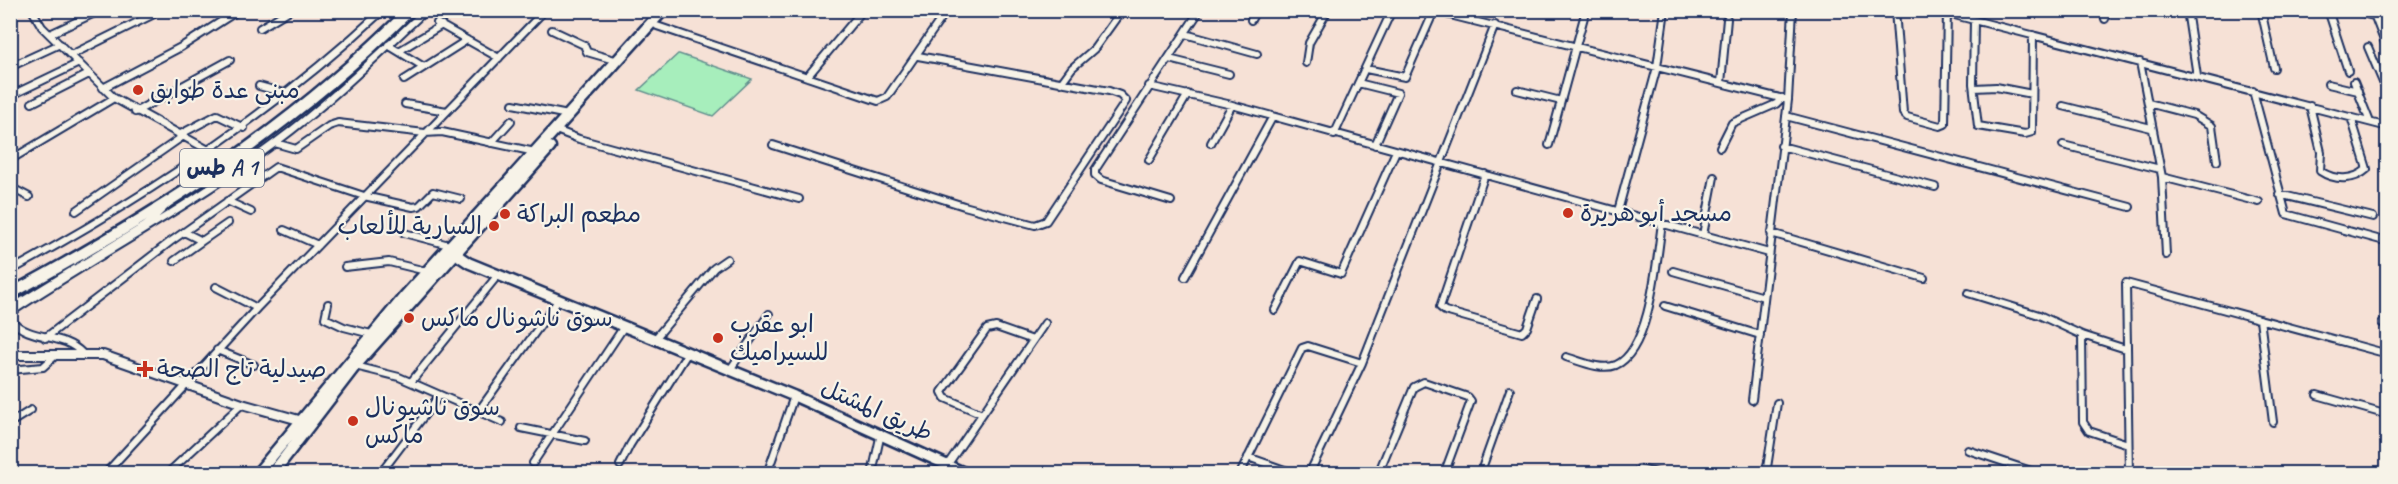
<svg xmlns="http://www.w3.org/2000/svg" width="2398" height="484" font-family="Caveat,'Playpen Sans Arabic',sans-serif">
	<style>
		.green { fill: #a7eebc; stroke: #618e8d; stroke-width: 1.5 }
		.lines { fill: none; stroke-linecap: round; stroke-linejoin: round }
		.minor-casing { stroke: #1b2f5e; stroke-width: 10 }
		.tertiary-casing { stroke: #1b2f5e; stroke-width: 12 }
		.primary-casing { stroke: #1b2f5e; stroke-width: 14 }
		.trunk-casing { stroke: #1b2f5e; stroke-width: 15 }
		.minor { stroke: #f7f3e8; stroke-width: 6 }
		.tertiary { stroke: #f7f3e8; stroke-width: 8 }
		.primary { stroke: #f7f3e8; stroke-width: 9 }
		.trunk { stroke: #f7f3e8; stroke-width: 10 }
		.poi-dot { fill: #c8321e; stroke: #f7f3e8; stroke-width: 2 }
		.labels { text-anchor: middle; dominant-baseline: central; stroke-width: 4.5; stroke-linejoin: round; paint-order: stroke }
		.shield { fill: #f7f3e8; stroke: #5d6a87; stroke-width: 1.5 }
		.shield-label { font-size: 22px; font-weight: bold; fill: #1b2f5e }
		.poi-label { font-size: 24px; fill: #1b2f5e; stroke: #f7f3e8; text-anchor: start }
		.street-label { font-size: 24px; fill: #1b2f5e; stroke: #f7f3e8 }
	</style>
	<rect width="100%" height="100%" fill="#f6e1d6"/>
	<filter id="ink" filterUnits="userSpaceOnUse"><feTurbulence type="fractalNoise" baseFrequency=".0167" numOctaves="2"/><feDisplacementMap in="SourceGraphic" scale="12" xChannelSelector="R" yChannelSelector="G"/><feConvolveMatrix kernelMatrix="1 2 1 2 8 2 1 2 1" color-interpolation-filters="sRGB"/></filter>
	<g filter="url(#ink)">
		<path class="green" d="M678,54H679L752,79L713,116L639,90Z"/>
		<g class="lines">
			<defs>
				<path id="minor" d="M32,10L42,27L114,98L210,151
					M644,10L656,18
					M1430,10L1788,100
					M1895,10L1903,113L1907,117L1940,126L1945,124L1947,10
					M1935,10L2388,127
					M2104,10L2105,19
					M2187,10L2197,76
					M2261,10L2274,68
					M2328,10L2348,71
					M2351,10L2388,20
					M479,13L483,10
					M2375,17L2388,51
					M1251,20L1256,10
					M1974,20L1973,84L1978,126L2025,134L2032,132L2033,35
					M437,23L499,58
					M657,26L878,101L887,97L947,10
					M260,28L290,10
					M552,30L584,45L587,52L618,61
					M50,34L101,10
					M1185,34L1257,54
					M388,45L424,67
					M2368,47L2388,94
					M399,51L442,25
					M71,55L152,15
					M1169,59L1229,74
					M2140,62L2162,177L2166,255
					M1306,63L1309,43L1328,10
					M10,67L60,44
					M1366,69L1405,77L1434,11
					M807,77L863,10
					M404,80L467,40
					M2354,82L2370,122
					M1061,83L1072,68L1094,49L1122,10
					M1358,83L1398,93L1375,145
					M1721,83L1727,19
					M2328,84L2358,91
					M259,86L288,94
					M1149,86L1232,105L1769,253
					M103,88L181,47L239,10
					M1974,88L1996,87L2032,94
					M1517,90L1561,101
					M2253,91L2286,214L2388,242
					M10,96L79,63
					M32,103L89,74
					M2148,103L2194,115L2212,126L2217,161
					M405,104L447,111
					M513,104L568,115
					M2063,106L2151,128
					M2310,106L2321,152L2320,171C2335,181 2354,181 2367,169L2351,117
					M135,112L230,60
					M1786,116L2130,207
					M556,130L579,139L799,199
					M179,135L217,115L244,128
					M1334,135L1392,10
					M275,143L296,149L329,126L338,123L425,133L442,132L535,152
					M491,143L511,121
					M1211,143L1232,105
					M773,145L964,206L1035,225L1046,221L1126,101L1120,95L1109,91L918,56
					M1549,145L1584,17
					M2063,145L2160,169
					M1781,146L1935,187
					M1720,147L1732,123L1776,104L1782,98
					M10,160L114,98
					M1149,160L1188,94
					M1485,174L1440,307L1445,311L1522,333L1527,328L1537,299
					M2162,177L2259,202
					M10,187L29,197
					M2279,194L2373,217
					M227,201L251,212
					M1171,201L1101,180L1095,175V170L1200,10
					M76,211L182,137
					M1618,211L1657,67L1665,10
					M284,230L318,245
					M184,232L202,241L228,223
					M404,233L449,245
					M1771,233L1924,278
					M1703,235L1714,177
					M174,261L202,241
					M345,267L389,262L426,271
					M10,271C146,198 270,115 383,10
					M1673,271L1764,297
					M1185,277L1272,118
					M216,287L257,308
					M1968,293L2039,315L2082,335L2126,349
					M19,303L146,225L169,203
					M328,304L325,318L344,327L371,334
					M1665,306L1760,335
					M1275,310L1300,261L1341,274L1396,151
					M2260,319L2273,422
					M2382,323L2388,325
					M2082,335L2083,422L2089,431L2128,444
					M45,338L170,242L276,167L364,196L413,207L419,206L433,192L461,199
					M654,340L714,268L727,259
					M217,350L254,365
					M82,353C62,332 31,342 11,320L13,311C100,254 192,205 275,143C329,103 377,56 426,10
					M1566,357C1580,361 1601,371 1616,365C1651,350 1657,256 1662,223
					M355,366L399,377L502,422
					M10,370L43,367L55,356
					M729,371L769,314
					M411,382L498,275
					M2317,395L2388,415
					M1752,400L1788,100L1793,10
					M478,412L557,302
					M982,414L945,398L942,392L987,329L996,327L1033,340
					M10,423L31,410
					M521,428L585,441
					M1968,450L2040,474
					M1248,457L1296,474
					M533,463L623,328
					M620,465L630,445L687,354
					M105,474L257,308L545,10
					M167,474L242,404
					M342,474L349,471L366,474
					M380,474L439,396
					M767,474L794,396
					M872,474L881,433
					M944,474L948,464L1045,323
					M1240,474L1302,348L1308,346L1362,363
					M1309,474L1362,363L1495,25
					M1378,474L1414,387L1424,382L1468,397L1471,401L1444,474
					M1480,474L1510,390
					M1638,474L1639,469L1661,474
					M1766,474L1777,403
					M2129,474L2126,283L2388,354"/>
				<path id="tertiary" d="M10,355H103L242,404L299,420"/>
				<path id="primary" d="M456,250L460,257L469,263L794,396L967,474"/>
				<path id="trunk" d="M10,294C161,212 287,132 410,10
					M257,474L405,296L663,10
					M272,474L355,366L550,147"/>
			</defs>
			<use href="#minor" class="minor-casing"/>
			<use href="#tertiary" class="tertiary-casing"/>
			<use href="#primary" class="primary-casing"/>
			<use href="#trunk" class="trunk-casing"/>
			<use href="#minor" class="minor"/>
			<use href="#tertiary" class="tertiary"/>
			<use href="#primary" class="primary"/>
			<use href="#trunk" class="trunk"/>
		</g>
	</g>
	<g class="poi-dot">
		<circle cx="138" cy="90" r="6"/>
		<circle cx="1568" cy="213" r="6"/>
		<circle cx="505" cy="214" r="6"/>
		<circle cx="494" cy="226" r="6"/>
		<circle cx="409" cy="318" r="6"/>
		<circle cx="718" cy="338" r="6"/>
		<path d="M142 360h6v6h6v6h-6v6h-6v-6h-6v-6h6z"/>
		<circle cx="353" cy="421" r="6"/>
	</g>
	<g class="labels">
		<rect class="shield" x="180" y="149" width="84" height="38" rx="4.5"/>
		<g class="shield-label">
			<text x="222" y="168">طس A 1</text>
		</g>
		<g class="poi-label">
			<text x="150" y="90">مبنى عدة طوابق</text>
			<text x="1580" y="213">مسجد أبو هريرة</text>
			<text x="517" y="214">مطعم البراكة</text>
			<text x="482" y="226" text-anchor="end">السارية للألعاب</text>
			<text x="421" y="318">سوق ناشونال ماكس</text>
			<text x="730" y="324">ابو عقرب<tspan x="730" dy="28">للسيراميك</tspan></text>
			<text x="157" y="369">صيدلية تاج الصحة</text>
			<text x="365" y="407">سوق ناشيونال<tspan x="365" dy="28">ماكس</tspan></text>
		</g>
		<g class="street-label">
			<text transform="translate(877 410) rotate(24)">طريق المشتل</text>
		</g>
	</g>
	<rect width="2398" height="484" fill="none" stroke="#f7f3e8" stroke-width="36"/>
	<rect x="18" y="18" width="2362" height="448" fill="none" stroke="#1b2f5e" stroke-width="2" filter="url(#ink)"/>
</svg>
